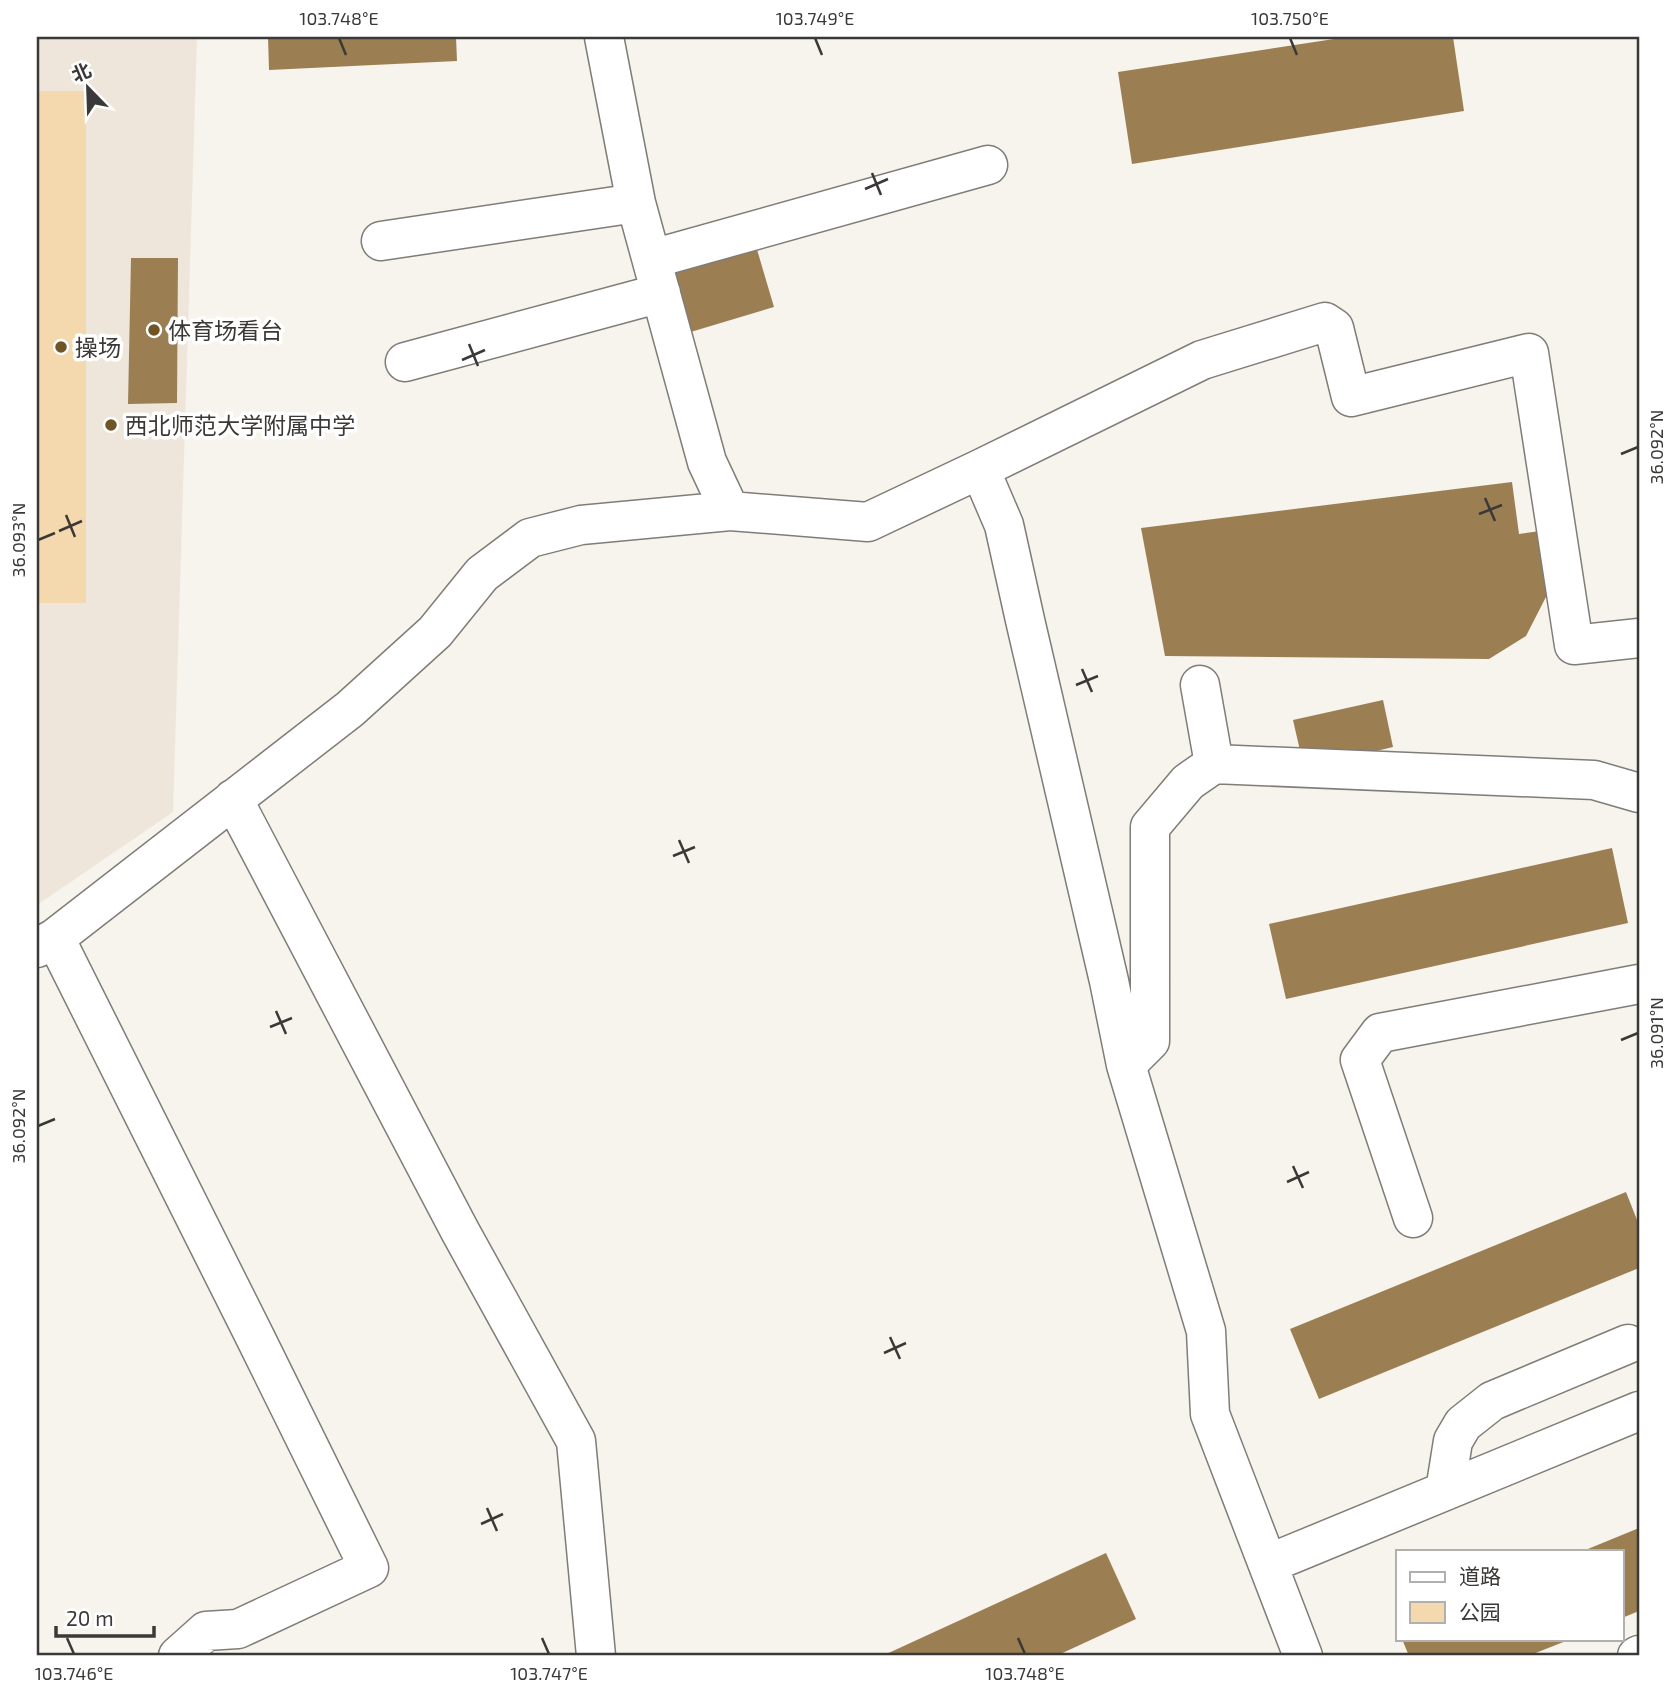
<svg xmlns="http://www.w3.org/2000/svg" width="1676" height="1693" font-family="'Exo 2','Noto Sans SC',sans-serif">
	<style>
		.built { fill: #eee6da }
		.green { fill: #f4d8ae }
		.building { fill: #9b7f53 }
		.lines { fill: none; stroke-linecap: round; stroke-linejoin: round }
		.minor-casing { stroke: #807c77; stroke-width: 41 }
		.minor { stroke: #fff; stroke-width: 38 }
		.ticks { fill: none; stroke: #3b3937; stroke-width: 2.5 }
		.poi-dot { fill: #6f5426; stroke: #fff; stroke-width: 2.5 }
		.labels { text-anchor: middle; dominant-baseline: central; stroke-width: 7; stroke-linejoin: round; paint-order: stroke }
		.poi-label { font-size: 23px; fill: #3b3937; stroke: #fff; text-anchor: start }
		.neatline { fill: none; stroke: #3b3937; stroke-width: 2.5 }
		.ticks-label { font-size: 18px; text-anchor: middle; fill: #3b3937 }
	</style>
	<rect width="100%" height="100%" fill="#f7f3ed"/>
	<path class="built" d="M37,37H197L173,812L37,905Z"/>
	<path class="green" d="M37,91H86V603H37Z"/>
	<path class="building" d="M268,37H456L457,61L269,70Z
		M1347,37H1453L1464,111L1132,164L1118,72Z
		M753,236L774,307L684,334L663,263Z
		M131,258H178L177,403L128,404Z
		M1512,482L1519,534L1540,531L1548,593L1526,636L1489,659L1165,656L1141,528Z
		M1383,700L1393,747L1304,768L1293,720Z
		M1612,848L1628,923L1286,999L1269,924Z
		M1626,1192L1639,1225V1268L1319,1399L1290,1329Z
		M1639,1528V1611L1622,1618V1551H1583Z
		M1106,1553L1136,1619L1056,1656H882Z
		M1402,1639H1571L1528,1656H1409Z"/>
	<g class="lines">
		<defs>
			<path id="minor" d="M604,37L636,203L707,462L730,511
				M381,241L636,203
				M652,259L988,165
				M405,362L661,293
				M980,469L1004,525L1025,620L1109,981L1126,1065L1206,1331L1210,1414L1303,1656
				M1200,685L1214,764
				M233,799L460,1231L576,1441L596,1656
				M55,938L255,1337L369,1568L238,1629L206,1631L178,1656
				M37,948L55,938L350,709L435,632L482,574L530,538L581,525L730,511L868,522L980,469L1202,360L1325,322L1334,328L1351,397L1529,353L1574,645L1639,638
				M1126,1065L1150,1041V827L1188,782L1214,764L1594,780L1639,793
				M1413,1218L1360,1060L1380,1033L1639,984
				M1445,1491L1453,1441L1463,1424L1492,1401L1628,1344
				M1268,1564L1639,1411
				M1637,1656L1639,1655"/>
		</defs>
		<use href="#minor" class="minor-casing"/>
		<use href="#minor" class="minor"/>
	</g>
	<path class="ticks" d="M339,38L346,55M815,38L822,55M1290,38L1297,55M872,173L881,195M865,189L888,179M469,344L478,366M462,360L485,350M1621,454L1638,447M1485,498L1495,521M1479,514L1502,505M66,515L75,537M59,531L82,521M38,540L55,533M1082,669L1092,692M1076,685L1098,676M679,840L689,863M673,856L695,847M276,1011L286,1034M270,1027L292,1018M1621,1040L1638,1033M38,1126L55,1119M1293,1166L1303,1188M1287,1182L1309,1172M890,1337L900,1359M884,1353L906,1343M487,1508L497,1531M481,1524L503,1514M67,1638L74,1654M542,1638L549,1654M1018,1638L1025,1654"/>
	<g class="poi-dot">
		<circle cx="154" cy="330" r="7"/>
		<circle cx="61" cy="347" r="7"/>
		<circle cx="111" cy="425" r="7"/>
	</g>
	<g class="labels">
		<g class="poi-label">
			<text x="168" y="330">体育场看台</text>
			<text x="75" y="347">操场</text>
			<text x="125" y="425">西北师范大学附属中学</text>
		</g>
	</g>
	<rect width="1676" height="1693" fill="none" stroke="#ffffff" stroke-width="77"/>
	<rect x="1396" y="1550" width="228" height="91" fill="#ffffff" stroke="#b1b0af" stroke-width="2"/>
	<rect x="1410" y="1572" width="35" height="10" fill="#ffffff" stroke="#b1b0af" stroke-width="2"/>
	<text x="1459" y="1584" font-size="21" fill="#3b3937">道路</text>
	<rect x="1410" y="1602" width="35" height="21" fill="#f4d8ae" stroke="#b1b0af" stroke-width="2"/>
	<text x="1459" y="1620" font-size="21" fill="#3b3937">公园</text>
	<g transform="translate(88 88) rotate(337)" stroke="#ffffff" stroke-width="5" paint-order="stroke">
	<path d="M0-5L12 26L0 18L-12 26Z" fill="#3b3937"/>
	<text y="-10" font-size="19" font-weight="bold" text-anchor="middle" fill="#3b3937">北</text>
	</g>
	<path d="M56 1626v10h98v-10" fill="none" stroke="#3b3937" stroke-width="3.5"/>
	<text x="66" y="1626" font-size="21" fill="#3b3937" stroke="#ffffff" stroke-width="5" paint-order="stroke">20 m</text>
	<rect x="38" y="38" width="1600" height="1616" class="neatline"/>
	<g class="ticks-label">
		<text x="339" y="25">103.748°E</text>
		<text x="815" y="25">103.749°E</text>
		<text x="1290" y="25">103.750°E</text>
		<text transform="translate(1657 447) rotate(-90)" y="6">36.092°N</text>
		<text transform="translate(19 540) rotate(-90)" y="6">36.093°N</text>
		<text transform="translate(1657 1033) rotate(-90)" y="6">36.091°N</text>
		<text transform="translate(19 1126) rotate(-90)" y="6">36.092°N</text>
		<text x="74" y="1680">103.746°E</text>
		<text x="549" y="1680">103.747°E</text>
		<text x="1025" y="1680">103.748°E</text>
	</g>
</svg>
